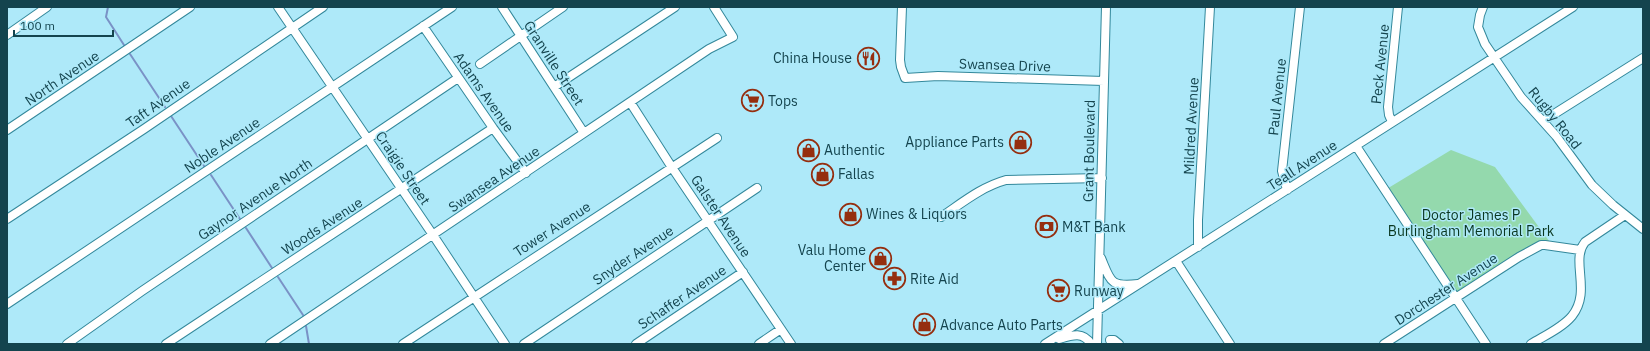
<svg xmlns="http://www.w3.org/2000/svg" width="1650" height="351" font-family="'IBM Plex Sans',sans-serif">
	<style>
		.green { fill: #94d9ad }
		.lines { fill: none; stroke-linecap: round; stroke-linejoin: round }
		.stream { stroke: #7a92c6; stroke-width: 2 }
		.minor-casing { stroke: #33889b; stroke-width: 10 }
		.minor { stroke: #fff; stroke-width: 8 }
		.labels { text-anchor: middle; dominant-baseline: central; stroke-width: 3; stroke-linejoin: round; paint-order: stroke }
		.poi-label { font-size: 14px; fill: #14444e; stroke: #aee9f9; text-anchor: start }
		.street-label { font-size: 14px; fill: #14444e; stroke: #aee9f9 }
		.park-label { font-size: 14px; fill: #0a3720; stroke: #aee9f9 }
	</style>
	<rect width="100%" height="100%" fill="#aee9f9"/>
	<path class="green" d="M1451,150L1495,167L1552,245H1545L1456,298L1385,190Z"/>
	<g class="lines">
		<path class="stream" d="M108,7L106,17L124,45
			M130,54L165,107
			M171,116L204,166
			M211,175L240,219
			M246,228L272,268
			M278,277L303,315
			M306,326L309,344"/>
		<defs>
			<path id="minor" d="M278,7L433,235L505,344
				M502,7L584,133
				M902,7L900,60L901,67L905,78L938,76L1104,81
				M1483,7L1480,15L1478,27L1485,44L1521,97L1556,136L1592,185L1613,205L1643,229
				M423,26L493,128L526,173
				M7,35L47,7
				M480,64L563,7
				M554,87L675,7
				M630,102L671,166L791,344
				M1543,121L1643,58
				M1392,122L1389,115L1388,107L1398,7
				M7,130L190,7
				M1356,146L1486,344
				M1287,190L1282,171L1300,7
				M941,217C962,203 981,187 1006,180L1102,178
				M7,219L144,129L323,7
				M1198,247V220L1210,7
				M1101,258C1111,282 1110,287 1138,284
				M1176,261L1230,344
				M7,304L452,7
				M1059,339C1072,335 1083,331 1091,344
				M1110,340H1114L1119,344
				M67,344L142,291L458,78
				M166,344L493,128
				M270,344L709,49L733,37L714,7
				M403,344L717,138
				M524,344L757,188
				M636,344L743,272
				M759,344L781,329
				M1045,344L1573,7
				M1097,344L1106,7
				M1384,344L1519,257L1541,245H1545L1580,250
				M1531,344C1544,336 1562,328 1572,316C1592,291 1570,261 1585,242L1625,215"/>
		</defs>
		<use href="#minor" class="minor-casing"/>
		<use href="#minor" class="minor"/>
	</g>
	<defs>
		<symbol id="restaurant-ring" viewBox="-11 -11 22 22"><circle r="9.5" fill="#aee9f9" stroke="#952e0f" stroke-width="1.5"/><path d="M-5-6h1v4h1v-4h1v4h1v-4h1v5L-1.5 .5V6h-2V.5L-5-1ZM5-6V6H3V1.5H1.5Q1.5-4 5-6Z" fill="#952e0f"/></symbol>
		<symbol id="supermarket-ring" viewBox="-11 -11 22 22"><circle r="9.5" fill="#aee9f9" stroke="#952e0f" stroke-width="1.5"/><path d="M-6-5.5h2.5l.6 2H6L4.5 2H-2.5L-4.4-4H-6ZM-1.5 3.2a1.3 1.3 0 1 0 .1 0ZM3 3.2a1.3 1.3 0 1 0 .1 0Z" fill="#952e0f"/></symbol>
		<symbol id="shop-ring" viewBox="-11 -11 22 22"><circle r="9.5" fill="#aee9f9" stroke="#952e0f" stroke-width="1.5"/><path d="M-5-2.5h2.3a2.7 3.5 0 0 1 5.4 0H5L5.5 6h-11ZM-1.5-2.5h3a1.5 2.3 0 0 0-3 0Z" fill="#952e0f"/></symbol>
		<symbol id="bank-ring" viewBox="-11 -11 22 22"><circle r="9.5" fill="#aee9f9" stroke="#952e0f" stroke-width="1.5"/><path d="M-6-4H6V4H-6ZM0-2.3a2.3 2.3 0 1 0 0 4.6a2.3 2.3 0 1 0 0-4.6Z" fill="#952e0f"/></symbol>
		<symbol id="pharmacy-ring" viewBox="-11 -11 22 22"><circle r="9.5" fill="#aee9f9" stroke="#952e0f" stroke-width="1.5"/><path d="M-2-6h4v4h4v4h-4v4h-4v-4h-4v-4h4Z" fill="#952e0f"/></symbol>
	</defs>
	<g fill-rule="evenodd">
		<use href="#restaurant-ring" x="856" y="46" width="25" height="25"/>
		<use href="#supermarket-ring" x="740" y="88" width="25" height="25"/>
		<use href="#shop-ring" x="1008" y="130" width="25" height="25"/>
		<use href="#shop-ring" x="796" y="138" width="25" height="25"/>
		<use href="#shop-ring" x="810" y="162" width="25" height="25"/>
		<use href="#shop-ring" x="838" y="202" width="25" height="25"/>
		<use href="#bank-ring" x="1034" y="214" width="25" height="25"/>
		<use href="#shop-ring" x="868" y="246" width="25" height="25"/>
		<use href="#pharmacy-ring" x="882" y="266" width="25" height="25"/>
		<use href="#supermarket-ring" x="1046" y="278" width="25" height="25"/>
		<use href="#shop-ring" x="912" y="312" width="25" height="25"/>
	</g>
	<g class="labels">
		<g class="poi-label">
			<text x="852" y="58" text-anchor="end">China House</text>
			<text x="768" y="101">Tops</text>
			<text x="1004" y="142" text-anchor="end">Appliance Parts</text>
			<text x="824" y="150">Authentic</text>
			<text x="838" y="174">Fallas</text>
			<text x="866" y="214">Wines &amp; Liquors</text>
			<text x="1062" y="227">M&amp;T Bank</text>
			<text x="866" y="250" text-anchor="end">Valu Home<tspan x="866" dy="16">Center</tspan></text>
			<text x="910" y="279">Rite Aid</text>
			<text x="1074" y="291">Runway</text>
			<text x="940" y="325">Advance Auto Parts</text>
		</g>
		<g class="street-label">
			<text transform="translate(554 63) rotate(57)">Granville Street</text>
			<text transform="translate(1380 64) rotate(-84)">Peck Avenue</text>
			<text transform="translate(1005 65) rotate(2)">Swansea Drive</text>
			<text transform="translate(62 78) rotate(-34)">North Avenue</text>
			<text transform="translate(484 92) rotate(55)">Adams Avenue</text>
			<text transform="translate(1277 97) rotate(-84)">Paul Avenue</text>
			<text transform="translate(158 103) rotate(-35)">Taft Avenue</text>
			<text transform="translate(1555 118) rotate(51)">Rugby Road</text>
			<text transform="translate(1191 126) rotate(-87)">Mildred Avenue</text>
			<text transform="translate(222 145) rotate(-34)">Noble Avenue</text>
			<text transform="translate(1089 151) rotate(-89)">Grant Boulevard</text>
			<text transform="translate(1302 165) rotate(-33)">Teall Avenue</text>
			<text transform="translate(403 168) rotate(56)">Craigie Street</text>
			<text transform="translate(494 179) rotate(-34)">Swansea Avenue</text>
			<text transform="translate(255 199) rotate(-34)">Gaynor Avenue North</text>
			<text transform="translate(721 216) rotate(56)">Galster Avenue</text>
			<text transform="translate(322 226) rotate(-33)">Woods Avenue</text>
			<text transform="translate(552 229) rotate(-33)">Tower Avenue</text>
			<text transform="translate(633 255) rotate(-34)">Snyder Avenue</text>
			<text transform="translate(1446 289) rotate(-33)">Dorchester Avenue</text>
			<text transform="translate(682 297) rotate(-34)">Schaffer Avenue</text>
		</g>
		<g class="park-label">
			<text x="1471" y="215">Doctor James P<tspan x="1471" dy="16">Burlingham Memorial Park</tspan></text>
		</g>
	</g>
	<rect width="1650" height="351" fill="none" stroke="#14444e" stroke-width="16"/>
	<path d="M14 30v6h99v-6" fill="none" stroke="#14444e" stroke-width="2"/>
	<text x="20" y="30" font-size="12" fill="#14444e" stroke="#aee9f9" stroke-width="3" paint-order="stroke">100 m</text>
</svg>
